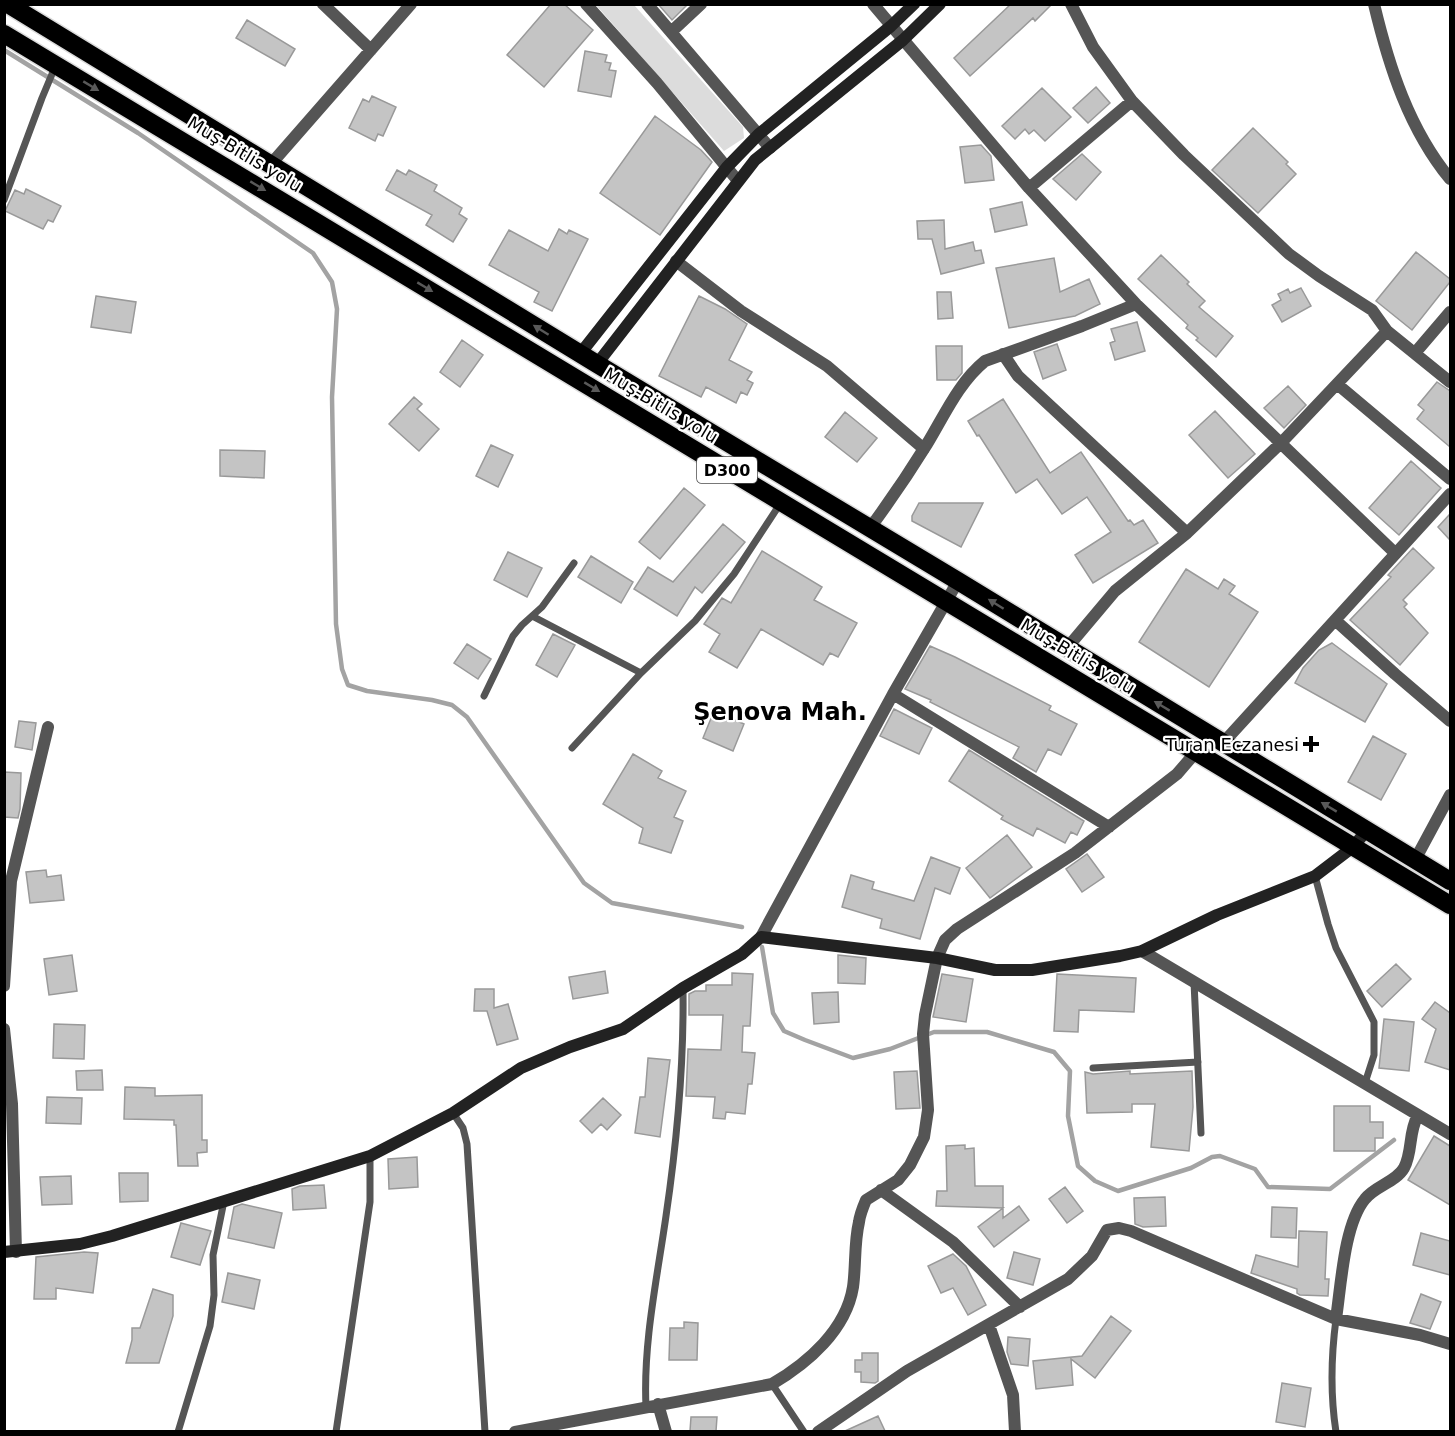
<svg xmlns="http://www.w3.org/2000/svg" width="1455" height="1436" font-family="'DejaVu Sans',sans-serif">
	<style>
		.green { fill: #dcdcdc }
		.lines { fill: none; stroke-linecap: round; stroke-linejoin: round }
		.stream { stroke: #a3a3a3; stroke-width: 4.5 }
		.building { fill: #c4c4c4; stroke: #999; stroke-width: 1.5 }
		.highway-casing { stroke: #dbdbdb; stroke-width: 21 }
		.lane { stroke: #555; stroke-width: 7 }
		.street { stroke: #555; stroke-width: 12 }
		.secondary { stroke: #222; stroke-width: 12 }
		.highway { stroke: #000; stroke-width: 18 }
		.oneway { fill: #595959 }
		.poi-dot { fill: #000; stroke: #fff; stroke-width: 2 }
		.labels { text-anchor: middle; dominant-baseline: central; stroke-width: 4.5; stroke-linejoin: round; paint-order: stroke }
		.shield { fill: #fff; stroke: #4c4c4c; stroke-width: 1.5 }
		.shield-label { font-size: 16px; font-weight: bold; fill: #000 }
		.street-label { font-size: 18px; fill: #000; stroke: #fff }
		.poi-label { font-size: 18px; fill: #000; stroke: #fff; text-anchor: end }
		.district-label { font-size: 24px; font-weight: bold; fill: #000; stroke: #fff }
	</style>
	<rect width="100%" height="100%" fill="#fff"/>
	<path class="green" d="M596,5H634L743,127L744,138L724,151Z"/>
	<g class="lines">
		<path class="stream" d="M4,50L138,133L313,253L332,282L337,309L332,397L336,624L342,669L348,685L367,691L432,700L452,705L467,717L584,883L612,903L742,927
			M762,947L773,1013L784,1031L805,1040L853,1058L890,1049L934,1032H987L1054,1052L1070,1071L1068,1116L1078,1166L1095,1181L1118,1191L1191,1168L1212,1157L1220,1156L1255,1169L1268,1187L1330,1189L1394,1140"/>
	</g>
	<path class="building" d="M551,4H564L593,30L544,87L507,55Z
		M658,4H688L672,20Z
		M1011,4H1052L1035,21L1033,18L970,76L954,58Z
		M247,20L295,49L285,66L236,38Z
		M585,51L607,55L605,62L611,63L609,70L616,71L611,97L578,91Z
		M1096,87L1110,103L1088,123L1073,108Z
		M1042,88L1071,117L1045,141L1034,130L1029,134L1025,129L1015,139L1002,126Z
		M372,96L396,107L383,136L378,134L375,141L349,128L363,99L369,102Z
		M655,116L701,150L712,162L660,235L600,193Z
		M1253,128L1288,162L1286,164L1296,174L1258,213L1212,170Z
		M981,145L991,156L994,180L965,183L960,147Z
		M1082,154L1101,172L1076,200L1053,179Z
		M397,170L406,175L409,170L437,185L434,191L462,208L459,214L467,219L453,242L426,225L432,215L386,190Z
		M26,189L61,206L53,222L48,220L43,229L5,211L15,190L24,194Z
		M1022,202L1027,225L995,232L990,209Z
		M944,220L945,249L973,242L975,251L981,250L984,263L941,274L932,239H918L917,221Z
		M559,229L567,234L569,230L588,239L552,311L534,302L539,292L489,265L509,230L548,251Z
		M1416,252L1450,279V282L1412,330L1376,301Z
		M1161,255L1189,282L1187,284L1205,301L1199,307L1233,336L1216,357L1196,340L1198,338L1186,328L1188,325L1138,279Z
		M1054,258L1060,292L1089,279L1100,304L1075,316L1009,328L996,268Z
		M1301,288L1311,306L1282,322L1272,305L1281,300L1278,294L1288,289L1290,293Z
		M937,292H951L953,318L938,319Z
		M96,296L136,302L131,333L91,327Z
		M699,296L725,309L747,324L729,360L752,372L747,380L753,383L747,395L741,392L736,403L706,387L701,397L659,376Z
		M1137,322L1145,351L1115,360L1110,343L1115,341L1111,329Z
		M462,340L483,355L460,387L440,372Z
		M1057,344L1066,370L1043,379L1034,352Z
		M936,346H962V373L956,380H937Z
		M1437,382L1450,391V447L1417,419L1424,410L1418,405Z
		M1288,386L1306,405L1284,428L1264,408Z
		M414,397L422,404L417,409L439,429L419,451L389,424Z
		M1003,399L1050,473L1081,452L1128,521L1130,520L1134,525L1143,520L1158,543L1093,583L1075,555L1111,532L1087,497L1062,514L1037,479L1016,493L979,435L977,436L968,421Z
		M1215,411L1255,454L1228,478L1189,435Z
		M845,412L877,438L857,462L825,437Z
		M491,445L513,455L498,487L476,476Z
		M220,450L265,451L264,478L220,476Z
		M1411,461L1441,488L1399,535L1369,508Z
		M684,488L705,505L660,559L639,542Z
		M919,503H983L961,547L912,521V516Z
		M1450,514V540L1438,527Z
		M723,524L745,542L702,593L695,587L677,616L634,589L648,567L673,582Z
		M1413,548L1434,568L1403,600L1407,604L1404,607L1428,633L1400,665L1350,620L1391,577L1388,575Z
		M762,551L822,587L814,600L857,623L838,657L830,653L823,665L761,629L737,668L709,652L720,634L704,624L722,598L731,603Z
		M508,552L542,568L527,597L494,580Z
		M591,556L633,582L621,603L578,577Z
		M1186,569L1218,589L1224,579L1235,586L1229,594L1258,612L1209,687L1139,642Z
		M553,634L575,645L557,677L536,665Z
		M1332,643L1387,684L1365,722L1295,683L1303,668L1319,650Z
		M467,644L491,659L478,679L454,663Z
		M930,646L955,657L1051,706L1049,710L1077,724L1061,755L1048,749L1036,772L1013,758L1019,747L930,702L931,700L905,689Z
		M894,709L932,728L919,754L880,736Z
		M714,711L744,724L733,751L703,738Z
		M19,721L36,723L32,750L15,747Z
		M1373,736L1406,754L1381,800L1348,782Z
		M969,750L1084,821L1077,835L1071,832L1065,843L1037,828L1033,836L1001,819L1003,816L949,781Z
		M633,754L662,771L658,778L686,791L674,817L683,821L671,853L639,843L643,828L603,804Z
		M4,772L21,773L20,809L18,818L4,817Z
		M1007,835L1032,867L990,898L966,868Z
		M1087,854L1104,877L1082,892L1066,869Z
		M931,857L960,868L950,894L935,888L920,939L880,928L882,919L842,907L851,875L874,882L872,889L914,901Z
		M46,870L47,877L61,875L64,900L30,903L26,872Z
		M72,955L77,991L49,995L44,959Z
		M838,955L866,958L865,984L838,983Z
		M1396,964L1411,979L1382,1007L1367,991Z
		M605,971L608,993L573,999L569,977Z
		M732,973L753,974L750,1026H743L742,1052L755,1053L752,1084H748L745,1114L726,1112L725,1119L713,1118L715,1097L686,1096L688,1049L721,1050L723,1015H689V994L695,991H706V985H732Z
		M942,974L973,979L966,1022L933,1017Z
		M1057,974L1136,978L1134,1012L1079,1010L1078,1032L1054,1031Z
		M475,989H494V1008L508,1004L518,1039L497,1045L487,1011H474Z
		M838,992L839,1022L814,1024L812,993Z
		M1435,1002L1450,1013V1070L1425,1062L1436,1029L1422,1019Z
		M1384,1019L1414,1022L1409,1071L1379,1068Z
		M54,1024L85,1025L84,1059L53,1058Z
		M648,1058L670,1060L660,1137L635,1133L640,1097H645Z
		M102,1070L103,1090H77L76,1071Z
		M917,1071L920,1108L896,1109L894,1072Z
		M1130,1071V1074L1192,1071L1193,1107L1189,1151L1151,1147L1155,1104H1132V1112L1087,1113L1085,1072L1093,1074Z
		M125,1087L155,1088V1096L202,1095V1140H207V1152L197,1153L198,1166H178L176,1125H174V1120L124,1119Z
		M47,1097L82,1098L81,1124L46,1123Z
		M603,1098L621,1115L607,1130L601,1124L592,1133L580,1121Z
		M1334,1106H1370V1122H1383V1138H1375V1151H1334Z
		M1434,1136L1450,1146V1205L1408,1180Z
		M965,1145V1149L974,1148L975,1186H1003V1218L1019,1206L1029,1220L994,1247L978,1227L1003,1208L936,1206L937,1191H947L946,1146Z
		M417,1157L418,1187L389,1189L388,1159Z
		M119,1173H148V1201L120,1202Z
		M71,1176L72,1204L42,1205L40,1177Z
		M324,1185L326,1208L293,1210L292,1189L300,1186Z
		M1065,1187L1083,1211L1067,1223L1049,1199Z
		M1165,1197L1166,1226L1143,1227L1135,1224L1134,1198Z
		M242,1204L282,1213L274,1248L228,1238L234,1207Z
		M1272,1207L1297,1208L1296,1238L1271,1237Z
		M181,1223L211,1231L200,1265L171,1257Z
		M1299,1231L1327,1232L1325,1279H1329L1328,1296L1300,1295L1297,1293V1289L1251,1273L1256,1255L1298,1267Z
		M1421,1233L1450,1241V1275L1413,1265Z
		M84,1252L98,1253L93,1293L56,1288V1299H34L36,1257Z
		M1014,1252L1040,1259L1033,1285L1007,1278Z
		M953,1254L966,1266L986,1305L968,1315L953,1288L941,1293L928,1266Z
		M228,1273L260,1280L254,1309L222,1302Z
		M153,1289L173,1295V1316L159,1363H126L132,1340V1328H140Z
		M1421,1294L1441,1302L1430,1329L1410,1323Z
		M1111,1316L1131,1331L1095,1378L1071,1359L1073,1385L1036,1389L1033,1361L1082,1356Z
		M684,1322L698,1323L697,1360H669L670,1328H684Z
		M1008,1337L1030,1339L1028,1366L1011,1364L1007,1352Z
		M862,1353H878V1381L875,1383L861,1382V1372H855V1360H862Z
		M1282,1383L1311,1388L1305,1427L1276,1422Z
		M878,1416L885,1431H845Z
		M691,1417H717L716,1431H690Z"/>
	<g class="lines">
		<defs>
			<path id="highway" d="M8,4L597,364L958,581L1450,881
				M4,34L1450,905"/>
		</defs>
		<use href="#highway" class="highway-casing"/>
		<path class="lane" d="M4,200L42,98L55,67
			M534,617L641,673
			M484,696L513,636L522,625L542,607L574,563
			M572,748L641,673L695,621L734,574L780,504
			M1315,876L1328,924L1336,948L1374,1022V1055L1365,1083
			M1194,982L1201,1133
			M1093,1068L1198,1062
			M453,1113L463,1128L467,1144L485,1432
			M772,1384L804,1432
			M646,1407C643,1343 657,1279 666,1216C677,1141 684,1065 683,989
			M178,1432L210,1326L214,1295L213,1255L224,1201
			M336,1432L370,1202V1156
			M1336,1432C1330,1393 1331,1357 1336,1319"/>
		<path class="street" d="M323,4L371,50
			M586,4L657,83L738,181
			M647,4L770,148
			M873,4L1029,188L1136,304L1395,553
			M1071,4L1093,47L1132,101L1184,155L1289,254L1319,276L1372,310L1387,331L1450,382
			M1374,4C1389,67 1409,129 1450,179
			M671,32L701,4
			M271,164L411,4
			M1029,188L1132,101
			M676,261L741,311L827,366L924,449
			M1415,353L1450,312
			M1003,354L1018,376L1187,533
			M1337,384L1450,479
			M870,528C890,501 909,473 927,444C944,416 959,382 985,361L1082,326L1136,304
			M1335,620L1395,674L1450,721
			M1067,648L1115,591L1187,533L1281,443L1387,331
			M893,694L1109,827
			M1223,743L1450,494
			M1415,860L1450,795
			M761,937L893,694L958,581
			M1142,951L1450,1134
			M4,986L11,881L48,727
			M4,1029L12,1104L16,1252
			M881,1190L953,1242L1020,1307
			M1336,1319C1341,1286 1344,1224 1365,1199C1375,1186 1396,1182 1404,1168C1413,1151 1408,1133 1418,1115
			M989,1325L1013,1395L1015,1432
			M658,1404L666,1432
			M515,1432L772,1384C808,1363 846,1330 853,1287C856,1266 854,1243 859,1222C860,1214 863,1207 866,1200L898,1180L910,1165L924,1137L928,1110L923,1034L925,1015L937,958L945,940L957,929L1075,853L1177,774L1196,752
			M818,1432L907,1371L1068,1279L1092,1256L1107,1230L1119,1228L1131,1231L1336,1319L1420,1335L1450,1344"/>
		<path class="secondary" d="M580,354L727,167L759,134L891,26L914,4
			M597,364L755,160L903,40L940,4
			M4,1252L80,1244L112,1236L370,1156L453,1113L521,1068L570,1047L623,1029L683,988L742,954L761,937L937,958L995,970H1032L1120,956L1142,951L1217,915L1315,876L1353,847L1367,830"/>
		<use href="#highway" class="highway"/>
	</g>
	<defs><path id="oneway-solid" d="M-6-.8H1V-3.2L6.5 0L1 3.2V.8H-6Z" transform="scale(1.5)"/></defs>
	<g class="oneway">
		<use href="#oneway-solid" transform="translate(91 86) rotate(31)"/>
		<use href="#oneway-solid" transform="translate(258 186) rotate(31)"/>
		<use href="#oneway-solid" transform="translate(425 287) rotate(31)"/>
		<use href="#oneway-solid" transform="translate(541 330) rotate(-148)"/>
		<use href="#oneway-solid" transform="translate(592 387) rotate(31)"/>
		<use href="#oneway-solid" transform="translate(996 604) rotate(-148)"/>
		<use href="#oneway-solid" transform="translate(1162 706) rotate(-149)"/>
		<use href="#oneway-solid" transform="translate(1329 807) rotate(-149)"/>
	</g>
	<path class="poi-dot" d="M1308 735h6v6h6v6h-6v6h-6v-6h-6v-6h6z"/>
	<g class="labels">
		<rect class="shield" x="697" y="457" width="60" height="26" rx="4.5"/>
		<g class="shield-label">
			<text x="727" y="470">D300</text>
		</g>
		<g class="street-label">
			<text transform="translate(245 154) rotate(31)">Muş-Bitlis yolu</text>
			<text transform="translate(661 405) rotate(31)">Muş-Bitlis yolu</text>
			<text transform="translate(1078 656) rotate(31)">Muş-Bitlis yolu</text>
		</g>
		<g class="poi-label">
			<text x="1299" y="744">Turan Eczanesi</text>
		</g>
		<g class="district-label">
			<text x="780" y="712">Şenova Mah.</text>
		</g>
	</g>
	<rect width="1455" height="1436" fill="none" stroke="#000000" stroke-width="12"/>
</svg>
